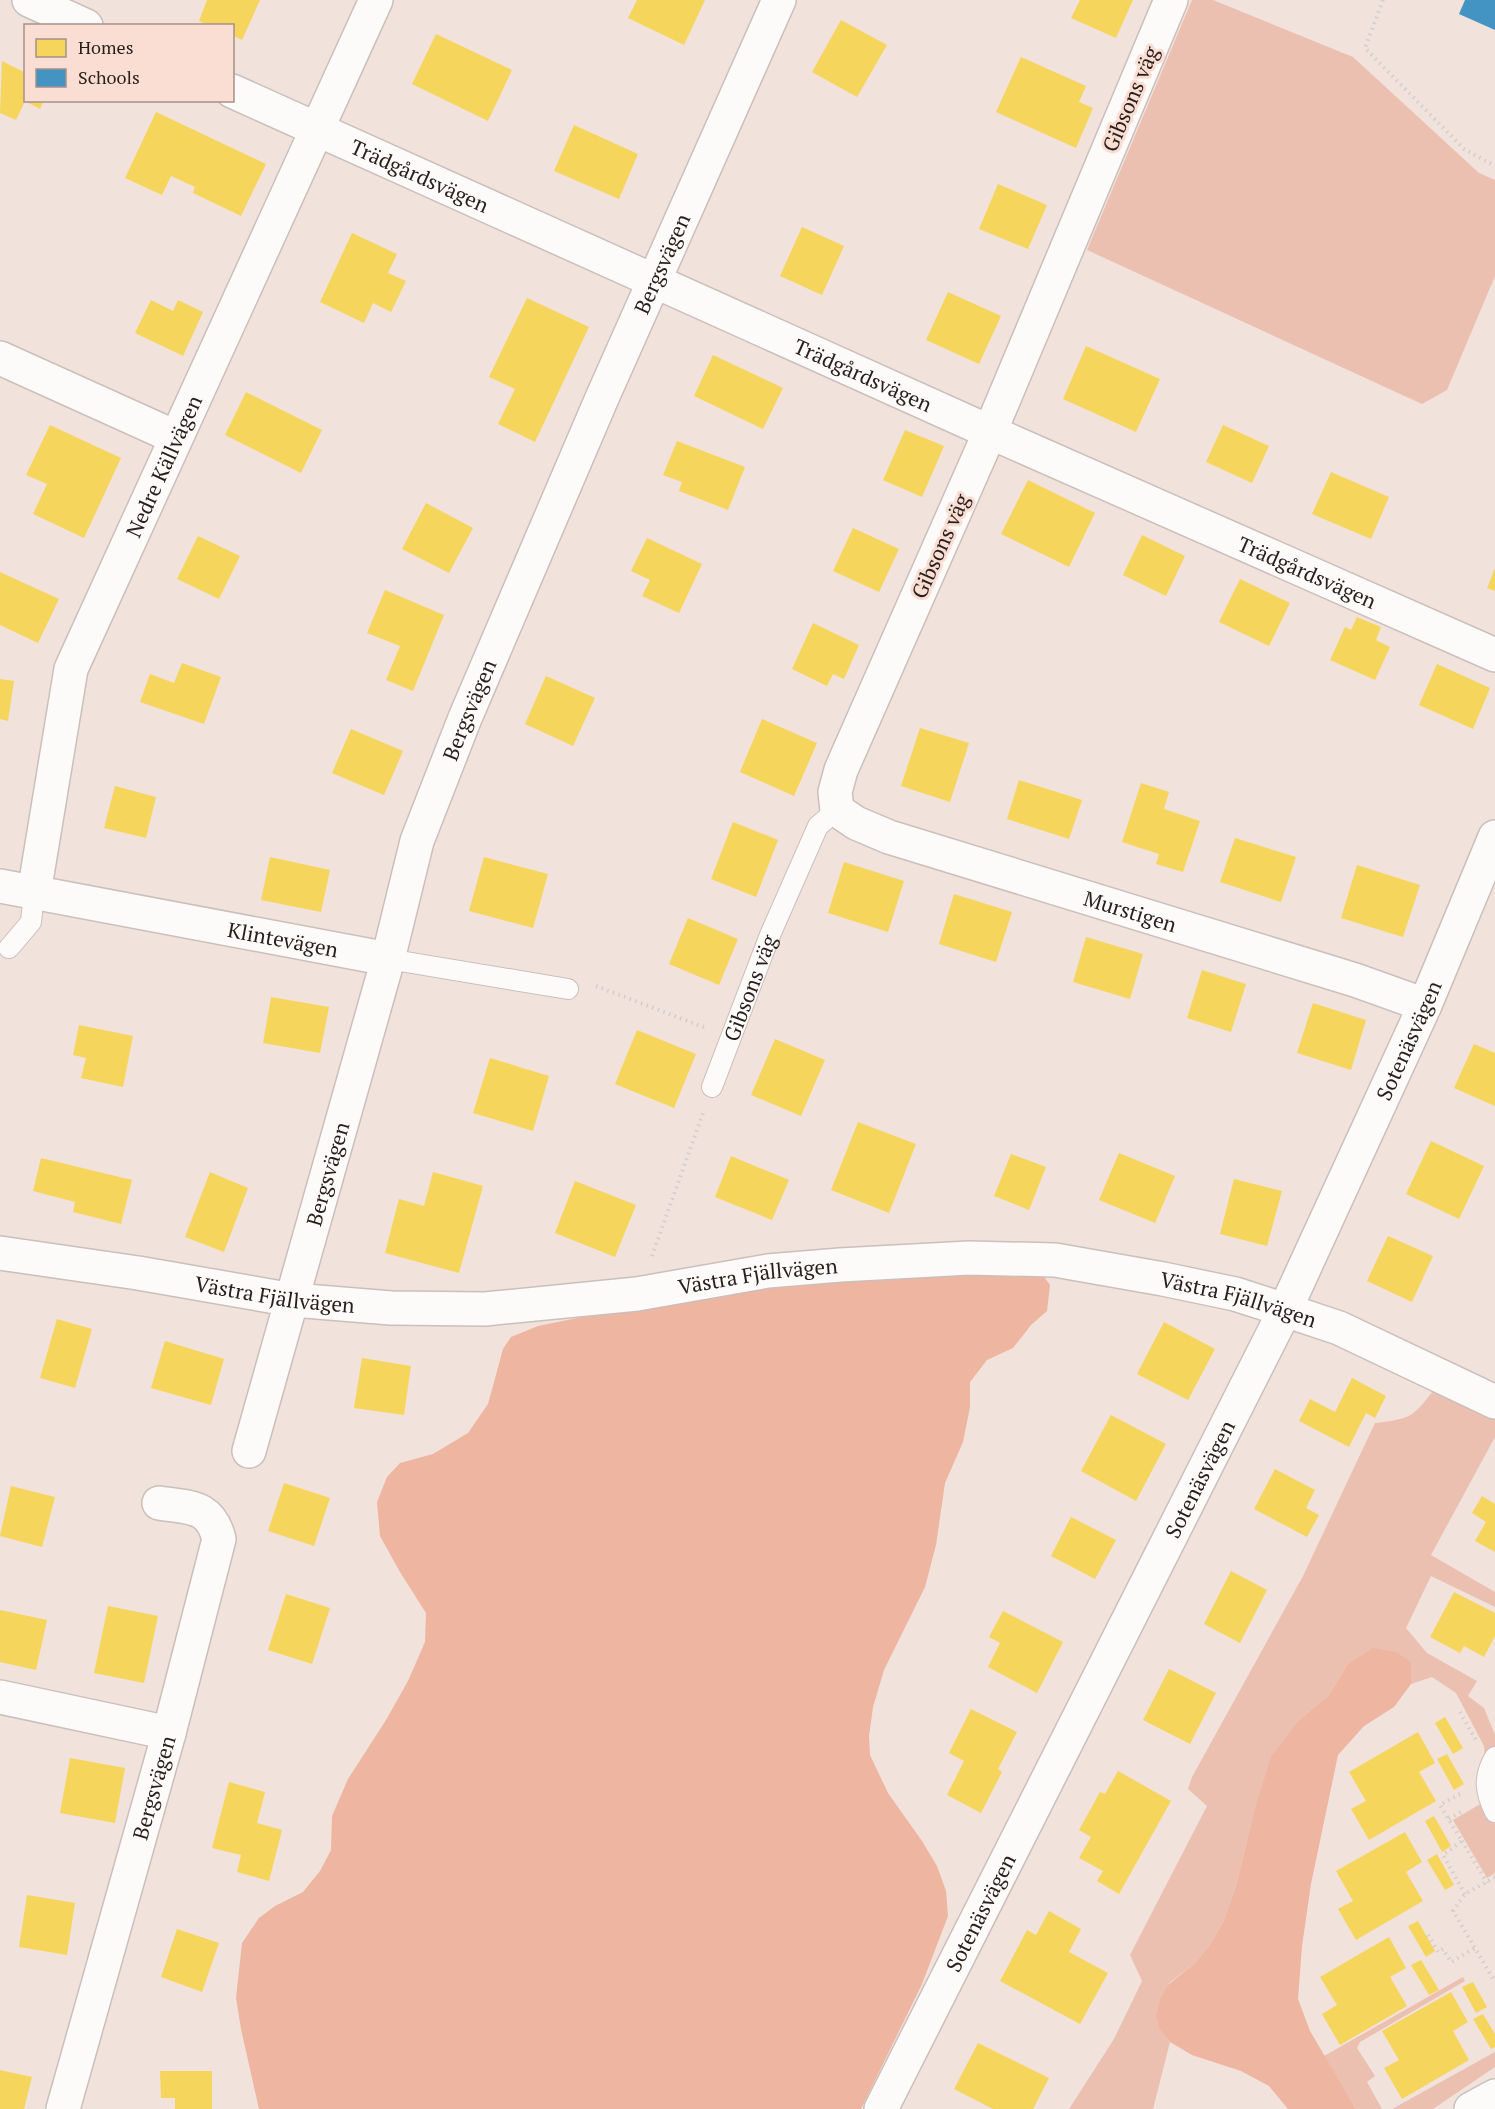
<svg xmlns="http://www.w3.org/2000/svg" width="1495" height="2109" font-family="'PT Serif',serif">
	<style>
		.green { fill: #ebc0b1 }
		.forest { fill: #eeb5a0 }
		.homes { fill: #f6d55c }
		.schools { fill: #4393c3 }
		.lines { fill: none; stroke-linecap: round; stroke-linejoin: round }
		.lane-casing { stroke: #cbbfbb; stroke-width: 22 }
		.street-casing { stroke: #cbbfbb; stroke-width: 36 }
		.path { stroke: #d2cecc; stroke-width: 4; stroke-dasharray: 1.5 4.5; stroke-linecap: butt }
		.lane { stroke: #fdfbfa; stroke-width: 20 }
		.street { stroke: #fdfbfa; stroke-width: 33 }
		.labels { text-anchor: middle; dominant-baseline: central; stroke-width: 6; stroke-linejoin: round; paint-order: stroke }
		.street-label { font-size: 21px; fill: #281e1a; stroke: #faded3 }
	</style>
	<rect width="100%" height="100%" fill="#f1e2dc"/>
	<path class="green" d="M1192,0H1213L1353,57L1479,173L1495,180V276L1447,390L1422,404L1087,250Z
		M1437,1386L1495,1415V1437L1431,1555L1495,1592V1607L1431,1576L1406,1628L1427,1653L1477,1681L1468,1696L1484,1708L1495,1735V1755L1485,1759L1484,1746L1456,1693L1432,1677L1411,1684V1662L1347,1665L1329,1695L1299,1720L1254,1812L1236,1886L1223,1922L1209,1946L1194,1964L1169,1983L1160,2030L1170,2042L1153,2109H1069L1114,2039L1142,1981L1130,1955L1207,1806L1188,1789L1192,1777L1303,1576L1375,1423C1414,1419 1414,1415 1437,1386Z
		M1482,1803L1495,1824V1873L1487,1878L1453,1820Z
		M1463,1977L1465,1981L1360,2042L1357,2048L1375,2076L1367,2082L1382,2109H1356L1324,2056Z
		M1495,2052V2067L1433,2109H1392Z"/>
	<path class="forest" d="M855,1267L1042,1274L1050,1285L1047,1311L1031,1325L1013,1348L987,1360L970,1382V1407L963,1442L945,1483L936,1545L925,1587L884,1670L873,1707L869,1736L870,1755L888,1793L922,1841L937,1866L946,1891L948,1916L922,1984L861,2109H259L241,2029L236,1998L242,1943L259,1918L275,1906L303,1892L320,1871L331,1850L332,1816L348,1779L386,1720L408,1681L425,1642L426,1613L400,1572L380,1536L377,1502L387,1477L400,1463L433,1454L468,1433L488,1404L503,1349L511,1337L538,1326L592,1315Z
		M1373,1648L1396,1652L1411,1662V1684L1394,1707L1364,1726L1338,1755L1311,1884L1302,1946L1298,1999L1310,2031L1356,2109H1288L1269,2086L1241,2071L1192,2055L1170,2042L1160,2030L1156,2016L1161,1997L1169,1984L1194,1964L1209,1946L1223,1922L1236,1886L1254,1812L1271,1757L1299,1720L1329,1695L1347,1665Z"/>
	<path class="homes" d="M207,0H260L242,40L232,35V26H210L199,21Z
		M637,0H705L684,45L628,18Z
		M1080,0H1133L1116,38L1071,18Z
		M841,20L887,45L857,97L812,72Z
		M436,34L512,70L488,121L412,84Z
		M1021,57L1086,86L1079,102L1093,108L1076,148L996,112Z
		M2,61L26,73L25,100H44L40,109L25,101L16,120L0,113Z
		M156,112L266,164L241,216L193,193L195,187L171,176L162,195L125,178Z
		M574,125L638,154L619,199L554,171Z
		M998,184L1047,205L1028,249L979,229Z
		M802,227L844,246L822,295L780,276Z
		M352,233L397,254L388,273L406,281L391,312L373,303L364,323L320,302Z
		M948,292L1001,316L979,364L926,340Z
		M527,298L589,327L535,442L498,424L515,389L489,377Z
		M151,300L173,311L178,300L203,312L183,356L135,333Z
		M1086,346L1160,379L1136,432L1063,399Z
		M713,355L783,388L763,429L694,396Z
		M246,392L322,430L301,473L225,435Z
		M50,425L121,458L84,538L33,514L47,484L26,475Z
		M1223,425L1269,446L1252,483L1206,462Z
		M905,430L944,446L922,497L883,480Z
		M677,441L745,467L728,510L679,491L682,482L663,475Z
		M1331,472L1389,497L1371,539L1312,514Z
		M1028,480L1095,513L1069,567L1001,534Z
		M426,503L473,528L449,573L402,549Z
		M853,528L899,549L879,592L833,571Z
		M1142,535L1185,556L1166,596L1123,575Z
		M198,536L240,556L219,599L177,579Z
		M647,538L702,564L679,613L642,596L650,580L631,571Z
		M1495,568V591L1487,588Z
		M0,572L59,599L38,643L0,625Z
		M1240,579L1290,603L1269,646L1219,622Z
		M385,590L444,615L413,691L386,680L400,646L367,633Z
		M1357,617L1381,627L1376,640L1390,647L1375,680L1330,660L1345,627L1351,630Z
		M813,623L859,645L844,679L833,674L827,686L792,669Z
		M182,663L221,677L204,724L140,702L150,674L174,683Z
		M1437,664L1490,688L1473,729L1419,705Z
		M546,676L595,698L573,746L525,724Z
		M0,679L14,681L8,721L0,719Z
		M762,719L817,743L794,796L740,772Z
		M920,728L969,743L950,802L901,786Z
		M351,729L403,751L384,795L332,773Z
		M1019,780L1082,800L1069,839L1007,819Z
		M1141,783L1169,792L1164,809L1200,821L1183,872L1156,864L1159,854L1122,842Z
		M115,786L156,797L146,838L104,828Z
		M733,822L778,840L756,897L711,879Z
		M1235,838L1296,857L1281,902L1220,882Z
		M270,857L330,870L321,912L261,900Z
		M484,857L548,874L533,928L469,911Z
		M844,862L904,881L888,932L828,913Z
		M1357,865L1420,885L1403,937L1341,918Z
		M954,894L1012,912L996,962L939,944Z
		M688,918L738,939L719,985L669,964Z
		M1086,937L1143,954L1130,999L1073,982Z
		M1202,970L1246,984L1231,1032L1187,1018Z
		M271,997L329,1007L320,1053L263,1043Z
		M1313,1003L1366,1020L1351,1070L1297,1053Z
		M79,1025L133,1036L123,1087L81,1078L86,1058L73,1055Z
		M637,1030L696,1054L674,1108L615,1084Z
		M775,1039L825,1060L801,1116L751,1095Z
		M1474,1044L1495,1053V1106L1454,1088Z
		M490,1058L549,1076L533,1131L473,1113Z
		M858,1122L916,1144L889,1213L831,1190Z
		M1431,1141L1484,1166L1459,1219L1406,1194Z
		M1119,1153L1175,1176L1155,1223L1099,1200Z
		M1011,1154L1046,1167L1029,1210L994,1196Z
		M731,1156L789,1180L772,1220L715,1197Z
		M41,1158L132,1180L121,1224L73,1212L75,1202L33,1191Z
		M210,1172L248,1188L224,1252L185,1237Z
		M433,1172L483,1186L459,1273L385,1253L399,1199L424,1206Z
		M1234,1179L1282,1191L1267,1246L1220,1234Z
		M575,1181L636,1205L615,1257L555,1233Z
		M1388,1236L1433,1256L1412,1302L1367,1281Z
		M57,1319L92,1329L75,1388L40,1378Z
		M1164,1322L1215,1349L1188,1400L1137,1374Z
		M165,1341L224,1359L211,1405L151,1388Z
		M362,1358L411,1366L404,1415L354,1408Z
		M1352,1378L1386,1396L1375,1418L1366,1413L1349,1447L1299,1421L1310,1399L1335,1412Z
		M1111,1415L1166,1444L1136,1501L1081,1471Z
		M1275,1469L1315,1490L1306,1508L1319,1515L1307,1537L1254,1509Z
		M284,1483L330,1498L314,1546L268,1531Z
		M11,1486L55,1497L42,1547L0,1536Z
		M1482,1496L1495,1504V1552L1475,1541L1486,1522L1472,1513Z
		M1071,1517L1116,1540L1095,1579L1051,1556Z
		M1231,1571L1267,1590L1240,1643L1204,1624Z
		M1454,1592L1495,1613V1636L1484,1657L1464,1646L1460,1653L1430,1637Z
		M286,1594L330,1608L312,1664L268,1650Z
		M108,1606L158,1616L144,1683L94,1673Z
		M0,1610L47,1620L36,1670L0,1662Z
		M1003,1611L1063,1642L1037,1693L988,1667L1000,1643L989,1637Z
		M1169,1669L1216,1693L1190,1744L1143,1720Z
		M971,1709L1017,1732L998,1769L1002,1772L981,1813L947,1795L964,1761L949,1753Z
		M1445,1717L1463,1748L1453,1754L1435,1723Z
		M1418,1732L1435,1763L1419,1772L1436,1801L1369,1840L1351,1809L1366,1801L1349,1772Z
		M1447,1754L1464,1784L1454,1790L1437,1759Z
		M70,1758L125,1768L115,1823L60,1813Z
		M1118,1771L1171,1801L1119,1894L1097,1881L1103,1871L1079,1858L1091,1837L1079,1830L1100,1792L1105,1794Z
		M229,1782L265,1792L257,1823L282,1830L269,1881L237,1872L241,1855L212,1848Z
		M1434,1816L1451,1846L1442,1852L1425,1821Z
		M1405,1832L1422,1862L1406,1872L1423,1901L1356,1940L1338,1909L1353,1901L1336,1871Z
		M1437,1854L1454,1885L1445,1890L1427,1860Z
		M27,1895L75,1903L67,1955L19,1947Z
		M1049,1911L1081,1929L1069,1952L1108,1973L1080,2024L1000,1981L1027,1930L1036,1935Z
		M1418,1921L1435,1951L1426,1957L1408,1926Z
		M177,1929L219,1943L202,1992L161,1977Z
		M1389,1937L1406,1968L1390,1977L1407,2006L1340,2045L1322,2014L1337,2005L1320,1977Z
		M1421,1960L1439,1990L1429,1995L1411,1965Z
		M1473,1982L1487,2007L1476,2013L1462,1987Z
		M1451,1992L1468,2022L1453,2031L1469,2060L1402,2099L1384,2068L1399,2060L1382,2031Z
		M1483,2014L1495,2034V2047L1491,2049L1473,2019Z
		M978,2043L1049,2078L1033,2109H993L954,2089Z
		M0,2070L32,2077L24,2109H0Z
		M160,2071H212V2109H175V2098H161Z"/>
	<path class="schools" d="M1465,0H1495V30L1459,14Z"/>
	<g class="lines">
		<defs>
			<g id="lane">
				<path d="M9,948L31,922L34,893"/>
				<path d="M388,959L568,989"/>
				<path id="s1" d="M712,1087L770,935L818,826L837,810"/>
				<path d="M1495,1757C1483,1777 1485,1792 1495,1812"/>
			</g>
			<g id="street">
				<path d="M29,0L86,26"/>
				<path id="s2" d="M1171,0L990,432L841,770L835,792L837,810L856,823L889,837L1355,980L1425,1005"/>
				<path id="s3" d="M232,91L990,432L1495,655"/>
				<path d="M0,358L175,437"/>
				<path id="s4" d="M0,886L388,959"/>
				<path id="s5" d="M34,893L71,669L376,0"/>
				<path id="s6" d="M0,1253L138,1273L293,1300L391,1308L485,1309L637,1294L768,1271L840,1265L969,1258L1055,1260L1163,1279L1235,1294L1285,1310L1339,1328L1495,1402"/>
				<path id="s7" d="M249,1451L388,959L417,841L465,718L602,398L779,0"/>
				<path d="M0,1697L169,1733"/>
				<path id="s8" d="M63,2109L169,1733L219,1539C210,1504 189,1508 159,1503"/>
				<path id="s9" d="M881,2109L1285,1310L1425,1005L1495,837"/>
				<path d="M1471,2109L1495,2096"/>
			</g>
		</defs>
		<use href="#lane" class="lane-casing"/>
		<use href="#street" class="street-casing"/>
		<path class="path" d="M1383,0L1365,48L1464,149L1495,166
			M596,986L706,1028
			M652,1256L703,1113
			M1460,1712L1476,1740
			M1460,1794L1440,1805L1462,1841L1443,1855L1465,1894
			M1449,1819L1464,1810
			M1462,1841L1487,1883
			M1495,1877L1465,1894L1453,1911L1495,1982
			M1428,1935L1438,1952L1443,1949L1451,1962L1475,1948"/>
		<use href="#lane" class="lane"/>
		<use href="#street" class="street"/>
	</g>
	<g class="labels">
		<g class="street-label">
			<text transform="translate(1130 99) rotate(-67)">Gibsons väg</text>
			<text stroke="none"><textPath href="#s3" startOffset="206">Trädgårdsvägen</textPath></text>
			<text stroke="none"><textPath href="#s7" startOffset="1260">Bergsvägen</textPath></text>
			<text stroke="none"><textPath href="#s3" startOffset="692">Trädgårdsvägen</textPath></text>
			<text stroke="none"><textPath href="#s5" startOffset="450">Nedre Källvägen</textPath></text>
			<text transform="translate(940 546) rotate(-66)">Gibsons väg</text>
			<text stroke="none"><textPath href="#s3" startOffset="1178">Trädgårdsvägen</textPath></text>
			<text stroke="none"><textPath href="#s7" startOffset="774">Bergsvägen</textPath></text>
			<text stroke="none"><textPath href="#s2" startOffset="1190">Murstigen</textPath></text>
			<text stroke="none"><textPath href="#s4" startOffset="288">Klintevägen</textPath></text>
			<text stroke="none"><textPath href="#s1" startOffset="106">Gibsons väg</textPath></text>
			<text stroke="none"><textPath href="#s9" startOffset="1192">Sotenäsvägen</textPath></text>
			<text stroke="none"><textPath href="#s7" startOffset="288">Bergsvägen</textPath></text>
			<text stroke="none"><textPath href="#s6" startOffset="764">Västra Fjällvägen</textPath></text>
			<text stroke="none"><textPath href="#s6" startOffset="278">Västra Fjällvägen</textPath></text>
			<text stroke="none"><textPath href="#s6" startOffset="1250">Västra Fjällvägen</textPath></text>
			<text stroke="none"><textPath href="#s9" startOffset="706">Sotenäsvägen</textPath></text>
			<text stroke="none"><textPath href="#s8" startOffset="334">Bergsvägen</textPath></text>
			<text stroke="none"><textPath href="#s9" startOffset="220">Sotenäsvägen</textPath></text>
		</g>
	</g>
	<rect x="24" y="24" width="210" height="78" fill="#faded3" stroke="#a69189" stroke-width="1.5"/>
	<rect x="36" y="39" width="30" height="18" fill="#f6d55c" stroke="#a69189" stroke-width="1.5"/>
	<text x="78" y="54" font-size="18" fill="#281e1a">Homes</text>
	<rect x="36" y="69" width="30" height="18" fill="#4393c3" stroke="#a69189" stroke-width="1.5"/>
	<text x="78" y="84" font-size="18" fill="#281e1a">Schools</text>
</svg>
